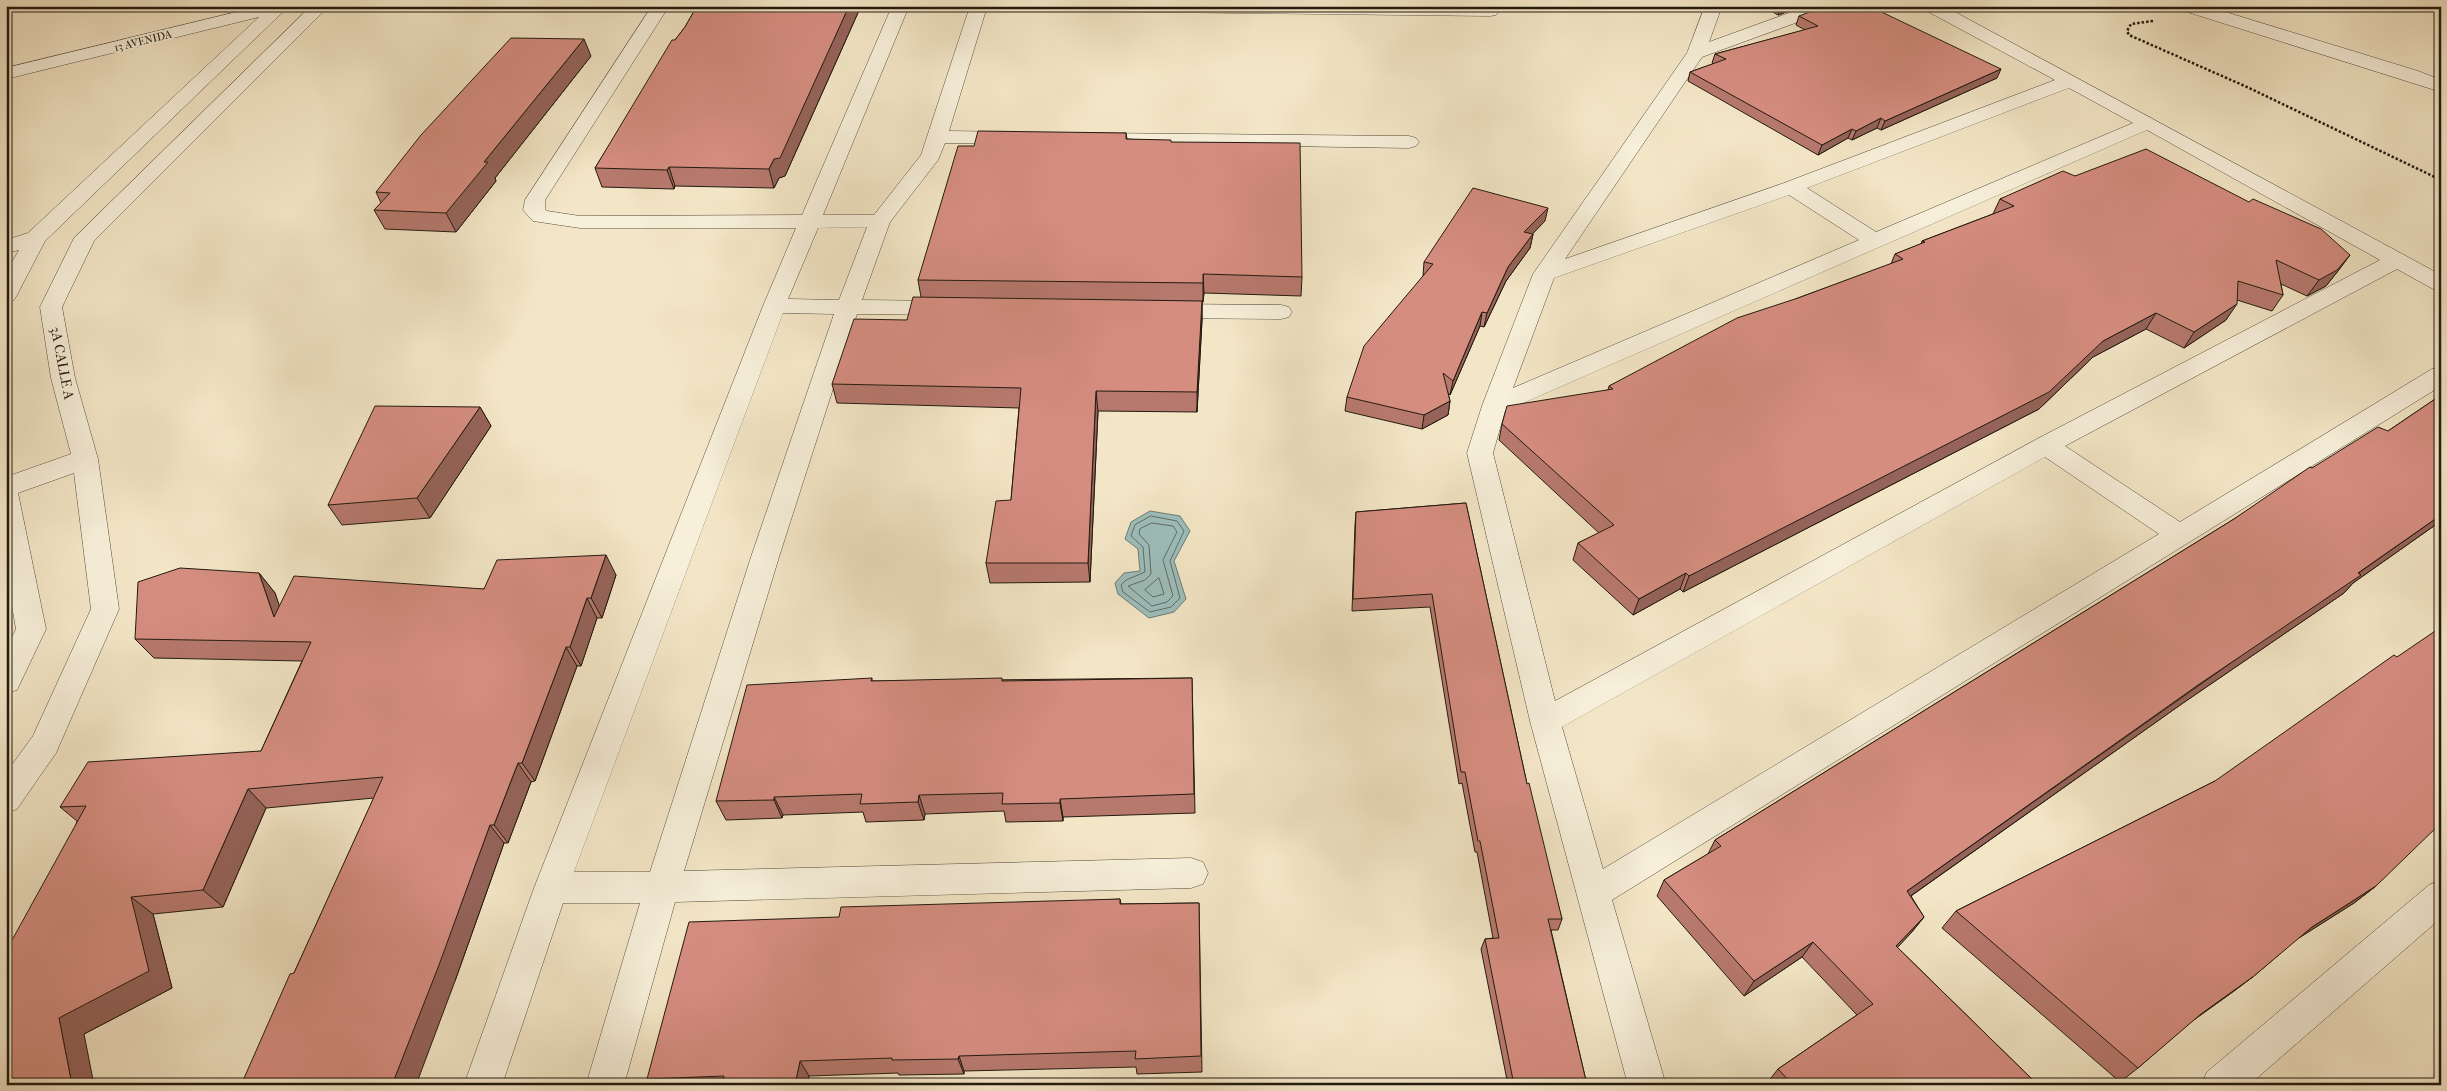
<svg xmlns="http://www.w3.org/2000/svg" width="2447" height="1091" font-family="'IM FELL French Canon',serif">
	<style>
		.water { fill: #9dbebb; stroke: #6c7c76 }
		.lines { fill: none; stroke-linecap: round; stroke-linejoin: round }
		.shore { stroke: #606c65; stroke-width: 1 }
		.minor-casing { stroke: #564d3d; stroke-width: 1 }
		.path { stroke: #221a0f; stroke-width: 2.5; stroke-dasharray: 2.5 2; stroke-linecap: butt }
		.minor { fill: #f7efda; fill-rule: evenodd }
		.wall { fill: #b7796e; stroke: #221a0f }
		.shaded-wall { fill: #95635a; stroke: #221a0f }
		.building { fill: #d58d80; stroke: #221a0f }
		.labels { text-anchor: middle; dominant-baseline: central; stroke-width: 4; stroke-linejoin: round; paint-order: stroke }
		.far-street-label { font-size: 11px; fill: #221a0f; stroke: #f7efda }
		.street-label { font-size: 14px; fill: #221a0f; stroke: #f7efda }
	</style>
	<rect width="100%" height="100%" fill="#f3e6c6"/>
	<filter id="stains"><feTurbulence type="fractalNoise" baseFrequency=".004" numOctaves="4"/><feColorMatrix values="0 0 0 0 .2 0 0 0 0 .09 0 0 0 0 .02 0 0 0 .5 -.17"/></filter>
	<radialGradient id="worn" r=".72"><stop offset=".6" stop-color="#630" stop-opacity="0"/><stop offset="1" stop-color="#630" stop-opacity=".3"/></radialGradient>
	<path class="water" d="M1150,511L1180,516L1190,531L1174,561L1186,599L1174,612L1149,618L1118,594L1115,583L1124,573L1140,571L1138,549L1125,539L1131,522Z"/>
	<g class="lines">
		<path class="shore" d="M1151,516L1177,521L1184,531L1170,561L1180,598L1171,607L1150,612L1123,592L1121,585L1126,580L1145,572L1143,547L1131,536L1135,525Z
			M1152,523L1173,526L1177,532L1163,560L1173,596L1167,602L1152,606L1128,586L1145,580L1151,574L1149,545L1139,534L1140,529Z
			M1159,578L1164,594L1153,597L1145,590Z"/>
		<defs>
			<path id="minor" d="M261,6H289L45,241L17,295L14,300L6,302V273L19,250L6,253V240L28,233L259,17L6,79V68Z
				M311,6H329L94,241L62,307L75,378L98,459L119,609L56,753L17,809L6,813V773L33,736L91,609L74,473L18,493L46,629L17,690L6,693V650L16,629L6,571V477L71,454L51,378L40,307L74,238Z
				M652,6H669L545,200V209L547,211L580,216L802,215L892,6H909L823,215H874L921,155L970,6H1492L1499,11L1496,15L1490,16L986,10L949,131L1013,132L1020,134L1023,138L1020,142L1013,144L945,143L938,160L890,222L862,300L948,301L956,303L959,308L956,313L948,315L857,314L779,557L684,871L1191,858L1203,862L1208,873L1203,884L1191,888L675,902L624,1085H586L640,903H563L502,1085H464L534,888L763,306L796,228H580L533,221L523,210L525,200ZM867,227L839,300L788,299L818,228ZM783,313L834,314L751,557L650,872H574Z
				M1705,6H1722L1709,42L1808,6H1833L1831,10L1702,57L1565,259L1784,183L2055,80L1925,10L1923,6H1944L2441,275V291L2433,289L2397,269L2065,446L2180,522L2432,369L2441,367V386L1612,900L1666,1085H1628L1530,721L1467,453L1482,406L1533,274L1687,53ZM2069,88L2133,123L1876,232L1807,188ZM2147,130L2380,260L2037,439L1555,701L1493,453L1505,411ZM1789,195L1859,240L1513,388L1554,278ZM2045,457L2159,534L1603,869L1562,727Z
				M2179,6H2206L2418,71L2441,80V92L2181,10Z
				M1091,133L1409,136L1416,138L1419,142L1416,146L1409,148L1084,143L1081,139L1084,135Z
				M1166,304L1281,305L1289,307L1292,312L1289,317L1281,319L1166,318L1158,316L1155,311L1158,306Z
				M2441,880V918L2249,1085H2201L2207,1072L2429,885Z"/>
		</defs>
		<use href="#minor" class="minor-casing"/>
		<path class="path" d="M2153,21L2131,24L2127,31L2129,35L2247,87L2441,180"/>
		<use href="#minor" class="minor"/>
	</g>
	<path class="wall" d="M697,6H861L785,176L779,178L774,188L675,186L674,189L602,187L595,168L675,40L685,27Z
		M1769,6H1802L1778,15L1768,9Z
		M1799,16L1997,78L1881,130L1877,128L1852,140L1848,138L1818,155L1688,81L1690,72L1713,64L1712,63L1715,54L1805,30L1796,25Z
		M591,56L495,178L496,181L456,232L385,229L374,210L381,203L376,192Z
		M1126,133L1127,139L1171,142L1302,277L1301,296L1204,293L1203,302H1202V320L1197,412L1098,411L1090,582L990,583L986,563L1011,500L1019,408L837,403L832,384L907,320L921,297L918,280L974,146Z
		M2075,176L2350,255L2338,271L2326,286L2307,296L2281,284L2283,295L2272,311L2237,300L2226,320L2184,348L2146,329L2093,357L2039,409L1683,592L1680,589L1633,615L1573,560L1578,543L1599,533L1499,440L1502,424L1608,390L1609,386L1798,298L1891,264L1895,254L1921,244L1922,241L1993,214L2000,199Z
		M1545,221L1532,234H1533L1530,248L1506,281L1484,327L1480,326L1450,395L1448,393L1450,401L1448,415L1422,429L1345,411L1347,397L1423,276L1424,262Z
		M2441,395V521L2353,583L2344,593L2183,703L1911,896L1924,917L1911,933L1897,947L2038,1085H1769L1767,1083L1778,1069L1857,1015L1802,957L1744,996L1657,896L1664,880L1708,854L1715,840L2234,519L2312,468L2388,431Z
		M480,407L491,426L430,518L342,525L328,505Z
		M1466,503L1527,784L1562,919L1558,930H1551L1587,1085H1508L1481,949L1485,939L1493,938L1477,852H1475L1462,783L1459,784L1430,607L1352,611L1355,525L1356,512Z
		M259,573L275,593L279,606L484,589L616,575L602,618H597L581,666H577L535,781L531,782L508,843H504L455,981L294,973L374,798L266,808L223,907L153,914L172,988L84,1034L6,1085L77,821L60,807L261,751L302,661L154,658L135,639Z
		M872,678V681L1192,678L1195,813L1063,817V821L1006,822L1004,811L925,814L924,820L866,822L863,812L783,815L782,818L726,820L716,801Z
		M2215,781L2376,886L2354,903L2297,939L2254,976L2234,991L2191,1022L2138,1068L2120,1082L1942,928L1956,911Z
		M1120,899L1121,904L1199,903L1202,1072L1137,1074L1136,1067L964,1071V1074L899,1075L898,1073L809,1076L807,1085H652L647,1079L839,917Z"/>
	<path class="shaded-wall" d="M849,6H861L785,176L779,178L774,188L769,169Z
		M1781,6H1802L1778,15Z
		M584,39L591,56L495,178L496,181L456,232L446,213L484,162Z
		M2001,69L1997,78L1881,130L1885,121Z
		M1881,118L1877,128L1852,140L1856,131Z
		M1852,129L1848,138L1818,155L1822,145Z
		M669,167L675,186L674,189L667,170Z
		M1548,208L1545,221L1522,245L1524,232Z
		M1533,234L1530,248L1506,281L1484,327L1487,313L1508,267Z
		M2350,255L2338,271L2326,286L2307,296L2319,280Z
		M1203,274L1204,293L1203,302Z
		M1202,301V320L1197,412V392Z
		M2237,304L2226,320L2184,348L2194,332Z
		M1482,312L1480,326L1450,395L1453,381Z
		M2156,313L2146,329L2093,357L2039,409L1683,592L1689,576L2103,341Z
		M1096,391L1098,411L1090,582L1088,563Z
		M1450,401L1448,415L1422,429L1424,415Z
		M480,407L491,426L430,518L417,498Z
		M2441,515V521L2353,583L2344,593L2183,703L1895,907L1907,891Z
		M606,555L616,575L602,618L591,598Z
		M259,573L275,593L290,636L274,617Z
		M1686,573L1680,589L1633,615L1639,599Z
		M587,598L597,618L581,666L570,647Z
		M566,647L577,666L535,781L522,763Z
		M518,763L531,782L508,843L494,825Z
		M248,789L266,808L223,907L203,890Z
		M919,795L925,814L924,820L918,802Z
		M774,797L783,815L782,818L774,800Z
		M1060,799L1063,817V821L1060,803Z
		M490,825L504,843L455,981L416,1085H392Z
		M2376,886L2354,903L2291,943L2312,927Z
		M131,897L153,914L172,988L84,1034L94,1085H72L59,1018Z
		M1924,917L1911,933L1884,962L1896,946Z
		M1813,942L1802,957L1744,996L1754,981Z
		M2254,976L2234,991L2181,1029L2201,1014Z
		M959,1056L964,1071V1074L958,1059Z
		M800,1061L809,1076L807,1085H795Z"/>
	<path class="building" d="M697,6H849L780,158L774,159L769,169L669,167L667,170L595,168L672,40H675L685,27Z
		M1825,6H1869L2001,69L1885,121L1881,118L1856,131L1852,129L1822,145L1690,72L1726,59L1715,54L1818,26L1799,16Z
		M511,38L584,39L484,162H488L446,213L374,210L390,193L376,192L421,135Z
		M978,131L1126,133V139L1171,140V142L1300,143L1302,277L1203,274V283L918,280L958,146H974Z
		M2146,149L2249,202L2253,199L2321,229L2350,255L2337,270L2319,280L2276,260L2283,295L2238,281L2237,304L2194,332L2156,313L2103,341L2049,392L1689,576L1686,573L1639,599L1578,543L1614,525L1502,424L1507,406L1613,389L1609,386L1737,318L1798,298L1903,259L1895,254L1925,242L1922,241L2014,206L2000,199L2063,171L2075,176Z
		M1473,188L1548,208L1524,232L1533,234L1508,267L1487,313L1482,312L1453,381L1443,373L1450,401L1424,415L1347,397L1364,346L1433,264L1424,262Z
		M913,297L1202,301L1197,392L1096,391L1088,563H986L996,501L1011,500L1021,388L832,384L854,319L907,320Z
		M2441,395V515L2358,573L2361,575L2198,685L1907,891L1924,917L1896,946L2038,1085H1793L1778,1069L1873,1004L1813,942L1754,981L1664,880L1721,846L1715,840L2234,519L2310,467L2312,468L2378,427L2388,431Z
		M375,406L480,407L417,498L328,505Z
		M1466,503L1527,784L1529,783L1562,919H1548L1587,1085H1514L1485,939L1499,938L1480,841H1478L1465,772H1461L1432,594L1353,599L1356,512Z
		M606,555L591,598H587L570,647H566L522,763H518L494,825H490L439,965L392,1085H241L290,974L294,973L383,777L248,789L203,890L131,897L149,971L59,1018L72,1085H6V951L86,806L60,807L88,762L261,751L311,642L135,639L138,582L180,568L259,573L274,617L294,576L484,589L497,560Z
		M2441,627V823L2376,886L2312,927L2254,976L2201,1014L2138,1068L1956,911L2215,781L2394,655L2397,657Z
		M872,678L871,681L1002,678V681L1192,678L1194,794L1060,799V803L1002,804L1003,793L919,795L918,802L860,804L862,794L774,797V800L716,801L747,685Z
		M1120,899V904L1199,903L1201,1056L1135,1059L1136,1051L959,1056L958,1059L892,1060V1058L800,1061L795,1085H722L724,1076L647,1079L689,922L839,917L841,907Z"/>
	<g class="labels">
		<g class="far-street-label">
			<text transform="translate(143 41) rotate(-14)">13 AVENIDA</text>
		</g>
		<g class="street-label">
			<text transform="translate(62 363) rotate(79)">3A CALLE A</text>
		</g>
	</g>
	<rect width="2447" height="1091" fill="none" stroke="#f3e6c6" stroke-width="25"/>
	<rect x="8" y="8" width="2432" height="1076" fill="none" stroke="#221a0f" stroke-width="2.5"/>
	<rect x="12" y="12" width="2422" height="1066" fill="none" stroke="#221a0f"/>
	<rect width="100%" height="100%" filter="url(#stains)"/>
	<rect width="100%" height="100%" fill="url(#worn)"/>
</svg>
